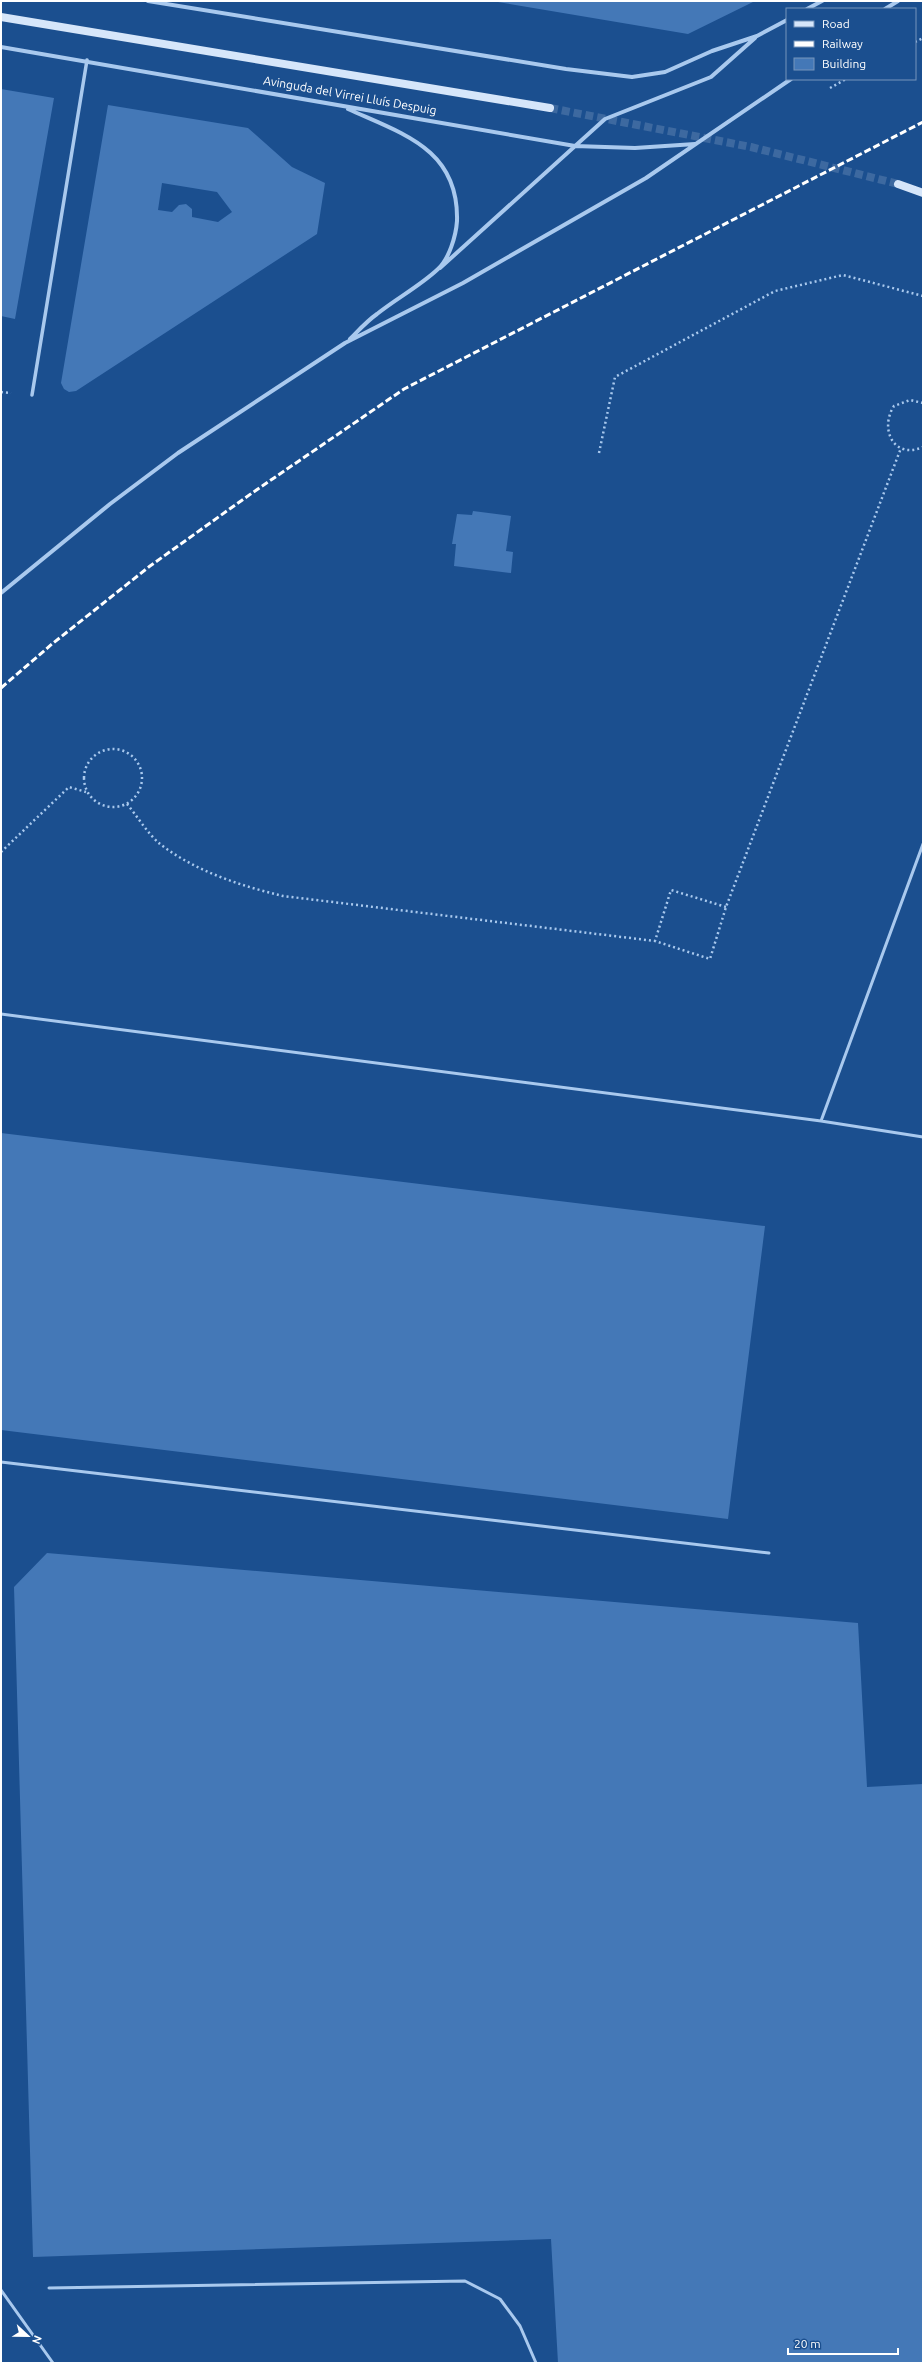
<svg xmlns="http://www.w3.org/2000/svg" width="924" height="2364" font-family="Ubuntu,sans-serif">
	<style>
		.building { fill: #4478b7; fill-rule: evenodd }
		.lines { fill: none; stroke-linecap: round; stroke-linejoin: round }
		.secondary-tunnel { stroke: #3d69a0; stroke-width: 8; stroke-dasharray: 8 4; stroke-linecap: butt }
		.path { stroke: #a9c9ee; stroke-width: 2.5; stroke-dasharray: 2 3; stroke-linecap: butt }
		.service { stroke: #a9c9ee; stroke-width: 3 }
		.pedestrian { stroke: #a9c9ee; stroke-width: 3.5 }
		.minor { stroke: #a9c9ee; stroke-width: 4 }
		.secondary { stroke: #d6e6fa; stroke-width: 8 }
		.rail { stroke: #fff; stroke-width: 3; stroke-dasharray: 7 3; stroke-linecap: butt }
		.labels { text-anchor: middle; dominant-baseline: central; stroke-width: 3; stroke-linejoin: round; paint-order: stroke }
		.street-label { font-size: 12px; fill: #fff; stroke: #1b4f8f }
	</style>
	<rect width="100%" height="100%" fill="#1b4f8f"/>
	<path class="building" d="M492,1H755L688,34Z
		M1,89L54,98L15,319L1,316Z
		M108,105L248,128L292,167L325,183L317,234L76,391L69,392L64,389L61,383ZM162,183L217,192L232,212L218,222L192,217V209L186,204L179,205L172,212L158,210Z
		M473,511L511,516L506,551L513,552L511,573L454,566L456,544H452L457,514L472,515Z
		M1,1133L765,1226L728,1519L1,1430Z
		M47,1553L858,1623L867,1787L923,1784V2363H558L551,2239L33,2257L14,1587Z"/>
	<g class="lines">
		<path class="secondary-tunnel" d="M550,108L751,147L898,184"/>
		<path class="path" d="M915,42L923,38
			M830,88L846,79
			M1,392L11,393
			M923,403L910,400L894,406C879,429 894,460 923,447
			M599,453L615,377L775,291L843,275L923,296
			M84 778a29 29 0 1 1 58 0a29 29 0 1 1-58 0Z
			M127,804C137,816 148,834 160,844C195,871 241,886 283,896L655,941
			M1,852L69,787L86,792
			M726,907L671,890L655,941L710,959L726,907L901,448"/>
		<path class="service" d="M1,1014L821,1121L923,1137
			M821,1121L923,844
			M1,1462L769,1553
			M49,2288L465,2281L500,2299L520,2326L536,2363
			M1,2290L53,2363"/>
		<path class="pedestrian" d="M32,395L87,60"/>
		<path class="minor" d="M148,1L566,69L632,77L665,72L712,51L757,36L787,20
			M807,9L822,1
			M885,9L898,1
			M1,47L575,146L635,148L695,144
			M348,109C403,134 459,149 457,221C456,236 449,259 438,269C420,286 397,298 377,314C367,321 359,330 350,339
			M440,268L605,119L711,77L755,38
			M1,593L110,504L178,453L345,343L463,283L646,178L791,79"/>
		<path class="secondary" d="M1,17L550,108
			M898,184L923,193"/>
		<path class="rail" d="M1,688L52,644L150,566L252,493L404,389L923,122"/>
	</g>
	<g class="labels">
		<g class="street-label">
			<text transform="translate(350 95) rotate(10)">Avinguda del Virrei Lluís Despuig</text>
		</g>
	</g>
	<rect width="924" height="2364" fill="none" stroke="#ffffff" stroke-width="4"/>
	<rect x="786" y="8" width="130" height="72" fill="#1b4f8f" stroke="#7695bc"/>
	<rect x="794" y="21" width="20" height="6" fill="#d6e6fa" stroke="#7695bc"/>
	<text x="822" y="28" font-size="12" fill="#ffffff">Road</text>
	<rect x="794" y="41" width="20" height="6" fill="#ffffff" stroke="#7695bc"/>
	<text x="822" y="48" font-size="12" fill="#ffffff">Railway</text>
	<rect x="794" y="58" width="20" height="12" fill="#4478b7" stroke="#7695bc"/>
	<text x="822" y="68" font-size="12" fill="#ffffff">Building</text>
	<g transform="translate(28 2336) rotate(112)" stroke="#1b4f8f" stroke-width="3" paint-order="stroke">
	<path d="M0-3L7 15L0 10L-7 15Z" fill="#ffffff"/>
	<text y="-6" font-size="11" font-weight="bold" text-anchor="middle" fill="#ffffff">N</text>
	</g>
	<path d="M788 2348v6h110v-6" fill="none" stroke="#ffffff" stroke-width="2"/>
	<text x="794" y="2348" font-size="12" fill="#ffffff" stroke="#1b4f8f" stroke-width="3" paint-order="stroke">20 m</text>
</svg>
